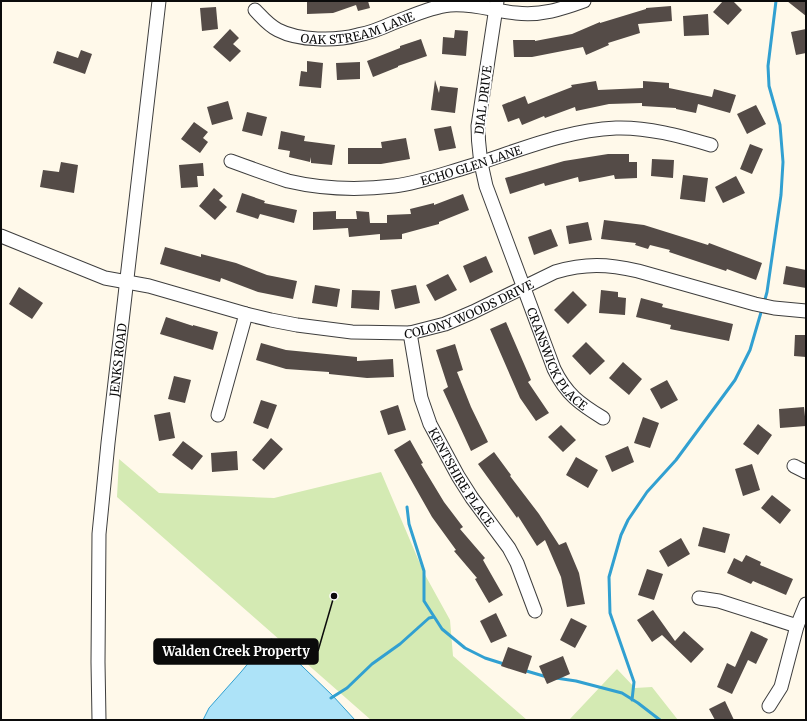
<svg xmlns="http://www.w3.org/2000/svg" width="807" height="721" font-family="Merriweather,serif">
	<style>
		.green { fill: #d4eab3 }
		.water { fill: #ade3f8; stroke: #31a0d1 }
		.lines { fill: none; stroke-linecap: round; stroke-linejoin: round }
		.stream { stroke: #31a0d1; stroke-width: 3 }
		.building { fill: #544b47 }
		.minor-casing { stroke: #3e3e3e; stroke-width: 15 }
		.minor { stroke: #fff; stroke-width: 13 }
		.labels { text-anchor: middle; dominant-baseline: central; stroke-width: 4; stroke-linejoin: round; paint-order: stroke }
		.street-label { font-size: 12px; fill: #0b0b0b; stroke: #fff }
		.leader { fill: none; stroke: #0b0b0b; stroke-width: 1.5 }
		.callout-dot { fill: #0b0b0b; stroke: #fff; stroke-width: 1.5 }
		.callout { fill: #0b0b0b; stroke: #0b0b0b; stroke-width: 1.5 }
		.callout-label { font-size: 13px; text-anchor: middle; font-weight: bold; fill: #fff }
	</style>
	<rect width="100%" height="100%" fill="#fff9ea"/>
	<path class="green" d="M119,459L159,493L274,498L381,472L424,573L450,620L453,656L527,720H371L117,497Z
		M617,669L635,688L652,687L678,720H569Z"/>
	<path class="water" d="M271,639L275,640L333,696L355,720H203L209,708L241,672L265,643Z"/>
	<g class="lines">
		<path class="stream" d="M764,303L767,292L781,195L783,162L780,125L769,86L768,66L776,1
			M407,507L409,524L424,571V601L442,629L465,648L485,658L504,664
			M523,670L547,677
			M556,678L576,681L622,693L638,703L660,720
			M331,698L347,688L372,664L400,644L429,618L434,617
			M632,700L634,682L610,613L609,577L621,535L628,520L647,492L676,460L735,380L750,350L762,309"/>
	</g>
	<path class="building" d="M307,1H368L370,8L358,11L356,5L333,13L307,14Z
		M723,1H733L742,10L728,25L713,12Z
		M787,1H806V16Z
		M671,6L672,21L638,24L640,33L608,43L609,45L586,55L583,47L532,57H514L513,40H535V41L572,34L600,22V23L646,9V8Z
		M216,7L218,29L202,31L200,8Z
		M708,14L709,35L684,36L683,16Z
		M230,29L239,38L233,44L241,51L230,62L213,47Z
		M806,29V53L796,55L791,32Z
		M455,30L468,31L466,56L442,54L443,37L454,38Z
		M421,39L427,56L398,66V67L373,77L367,61L400,48V46Z
		M81,50L92,54L85,74L53,63L57,51L78,58Z
		M307,61L323,63L321,88L299,86L301,71L307,72Z
		M360,62V79L337,80L336,63Z
		M435,80L439,93L440,86L458,88L455,113L431,110Z
		M596,81L598,90L643,88V81L669,83V88L712,97L714,89L736,95L730,113L698,104L696,113L676,109V108L642,106V103L609,104L576,111L575,107L545,118L544,116L522,125L519,118L508,122L502,105L525,96L528,104L572,87L571,85Z
		M228,101L233,119L212,125L207,107Z
		M756,105L766,124L747,134L737,114Z
		M247,112L267,117L262,136L242,131Z
		M194,122L208,132L203,138L208,142L200,153L181,139Z
		M451,126L456,148L439,151L434,129Z
		M281,131L305,136L304,141L335,145L332,165L311,163V157L310,162L289,157L290,151L278,149Z
		M406,138L410,159L381,164H348V148H382L381,142Z
		M750,144L763,149L752,174L740,169Z
		M608,154H629V162H637V178L615,179L614,175L579,182L578,177L545,186L544,183L510,194L505,178L564,161Z
		M652,159L674,160L673,178L651,176Z
		M61,162L78,165L74,193L40,187L43,170L59,172Z
		M203,163L204,176H197L198,187L181,188L179,165Z
		M683,175L708,178L705,202L680,199Z
		M736,176L745,193L723,203L715,187Z
		M214,188L223,196L219,200L227,207L215,220L199,206Z
		M242,193L265,201L264,203L297,210L294,223L260,214L258,219L236,212Z
		M463,194L469,210L439,222V224L402,234V239L380,240V234L349,237L348,228L313,230V212L336,211V219H357L356,211L369,212L370,223H387V215L411,214L410,209L434,203V205Z
		M604,220L644,225L708,245L709,243L762,263L756,280L727,269L726,271L669,252L670,250L650,245L648,249L635,245L636,243L601,239Z
		M588,222L592,240L569,244L566,226Z
		M551,229L558,246L534,255L528,237Z
		M165,247L201,257V254L236,263L267,275L297,281L293,299L258,292L221,278L220,282L160,264Z
		M486,256L493,272L470,283L463,266Z
		M786,266L806,270V288L783,284Z
		M448,274L457,290L435,301L426,285Z
		M315,285L340,289L337,307L312,303Z
		M416,285L420,303L395,309L391,290Z
		M19,287L43,303L32,319L9,304Z
		M352,290L380,291L379,310L351,308Z
		M601,290L618,292V297L626,298L625,315L599,313Z
		M573,291L587,305L568,324L554,310Z
		M641,298L663,304L662,307L733,324L729,341L670,329L671,325L636,317Z
		M166,317L193,326V325L218,332L213,350L160,334Z
		M506,322L531,380L528,382L549,413L536,421L520,398L490,329Z
		M795,335H806V357L794,356Z
		M586,342L605,361L590,375L572,356Z
		M261,343L286,350L357,357V361L393,359L394,377L367,378L329,374V372L286,369L256,360Z
		M455,344L463,370L457,372L471,407L488,442L471,451L443,390L448,387L436,350Z
		M623,362L642,379L629,395L609,378Z
		M174,376L191,380L185,403L168,399Z
		M667,380L678,400L661,409L650,389Z
		M261,400L277,405L268,429L253,423Z
		M398,405L406,430L388,435L380,411Z
		M804,407L806,426L780,428L779,409Z
		M170,412L175,438L159,441L154,415Z
		M643,417L659,423L650,448L634,443Z
		M758,424L772,435L758,455L743,444Z
		M561,425L576,440L563,452L548,437Z
		M271,438L283,449L264,470L252,460Z
		M410,440L423,463L421,464L444,502L463,527L460,529L485,558L483,560L503,595L489,603L475,579L477,578L454,551L456,550L432,517L394,450Z
		M183,441L203,456L192,470L172,455Z
		M628,446L634,462L612,472L605,456Z
		M237,451L238,470L212,472L211,453Z
		M494,452L511,475L510,476L539,514L559,545L566,542L579,573L585,604L567,607L561,577L545,540L537,546L518,516L517,518L478,464Z
		M576,457L598,470L588,488L566,475Z
		M752,464L760,490L743,496L735,469Z
		M772,495L791,510L780,524L761,508Z
		M703,527L730,534L725,553L698,546Z
		M681,538L690,554L668,567L659,551Z
		M746,555L761,562L760,565L793,579L786,595L753,581L751,584L727,573L734,558L742,562Z
		M647,569L663,574L654,600L638,595Z
		M653,610L675,641L684,631L704,649L691,663L662,635L652,642L637,620Z
		M496,613L507,636L491,643L480,621Z
		M571,618L587,626L575,648L560,640Z
		M751,631L768,639L756,664L748,660L732,694L717,687L727,663L735,667Z
		M508,647L532,656L526,674L501,666Z
		M563,656L570,674L547,684L539,666Z
		M725,701L734,720H715L709,709Z"/>
	<g class="lines">
		<defs>
			<g id="minor">
				<path id="s1" d="M497,1L478,126C478,147 481,166 486,186L554,369C566,394 580,404 603,418"/>
				<path id="s2" d="M255,10C262,17 268,25 278,30C299,41 336,41 358,35C370,33 382,28 393,23C412,16 430,7 450,5C474,3 494,11 516,13C541,16 562,9 584,1"/>
				<path id="s3" d="M231,161C250,168 269,175 288,181C322,189 360,190 394,186C419,183 443,174 467,167C515,152 565,130 616,128C648,127 680,136 711,145"/>
				<path id="s4" d="M1,236L105,278L149,286L246,314L271,320L297,325L352,332L410,333L445,324L473,312L555,272C585,263 608,264 638,271L755,304L774,308L806,311"/>
				<path id="s5" d="M410,333L421,398L430,424L458,476L472,498L509,548L517,563L535,611"/>
				<path d="M218,415L246,314"/>
				<path d="M794,466L806,472"/>
				<path d="M699,598L719,601L797,626"/>
				<path d="M769,706L781,687L797,626L806,604"/>
				<path id="s6" d="M99,720L98,662L99,534L108,443L159,1"/>
			</g>
		</defs>
		<use href="#minor" class="minor-casing"/>
		<use href="#minor" class="minor"/>
	</g>
	<g class="labels">
		<g class="street-label">
			<text stroke="none"><textPath href="#s2" startOffset="113">OAK STREAM LANE</textPath></text>
			<text transform="translate(483 100) rotate(-83)">DIAL DRIVE</text>
			<text stroke="none"><textPath href="#s3" startOffset="247">ECHO GLEN LANE</textPath></text>
			<text stroke="none"><textPath href="#s4" startOffset="487">COLONY WOODS DRIVE</textPath></text>
			<text stroke="none"><textPath href="#s1" startOffset="375">CRANSWICK PLACE</textPath></text>
			<text stroke="none"><textPath href="#s6" startOffset="361">JENKS ROAD</textPath></text>
			<text stroke="none"><textPath href="#s5" startOffset="155">KENTSHIRE PLACE</textPath></text>
		</g>
	</g>
	<path class="leader" d="M334 596L318 651"/>
	<circle class="callout-dot" cx="334" cy="596" r="4"/>
	<rect class="callout" x="154" y="639" width="164" height="25" rx="4"/>
	<g class="callout-label">
		<text x="236" y="656">Walden Creek Property</text>
	</g>
	<rect width="807" height="721" fill="none" stroke="#0b0b0b" stroke-width="4"/>
</svg>
